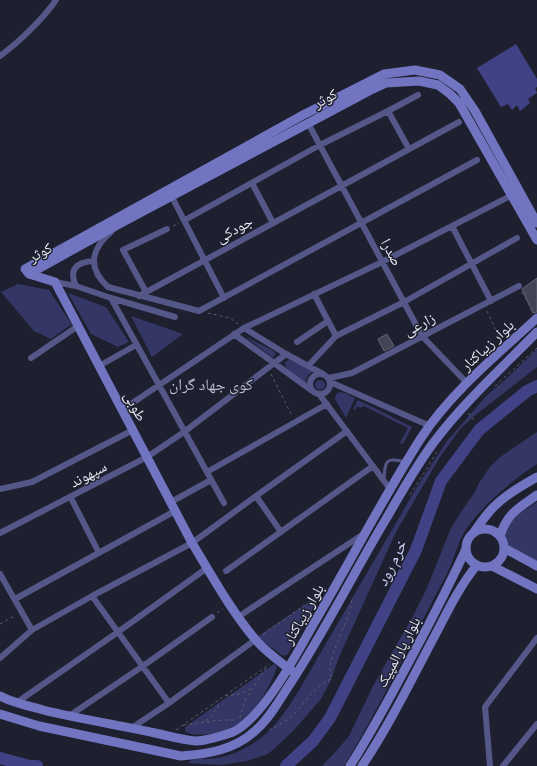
<svg xmlns="http://www.w3.org/2000/svg" width="537" height="766" font-family="'PT Sans Narrow','Noto Naskh Arabic',sans-serif">
	<style>
		.green { fill: #343666 }
		.water { fill: #414286 }
		.lines { fill: none; stroke-linecap: round; stroke-linejoin: round }
		.river { stroke: #414286; stroke-width: 12 }
		.building { fill: #434556; stroke: #636577 }
		.path { stroke: #5b5d6b; stroke-width: 1; stroke-dasharray: 3 3; stroke-linecap: butt }
		.lane { stroke: #545787; stroke-width: 3 }
		.street { stroke: #545787; stroke-width: 6 }
		.secondary { stroke: #7074c1; stroke-width: 9 }
		.labels { text-anchor: middle; dominant-baseline: central; stroke-width: 3; stroke-linejoin: round; paint-order: stroke }
		.street-label { font-size: 15px; fill: #e6e8f2; stroke: #1e202f }
		.neighbourhood-label { font-size: 16px; fill: #babdd1; stroke: #1e202f }
		.water-label { font-size: 16px; font-style: italic; fill: #ccd1f9; stroke: #1e202f }
	</style>
	<rect width="100%" height="100%" fill="#1e202f"/>
	<path class="green" d="M18,284L49,290L72,325L69,326L51,339L34,331L1,292Z
		M68,293L106,307L129,342L118,347L91,334Z
		M131,316L183,334L152,357Z
		M244,336L274,351L276,354L273,358Z
		M537,349V367L473,417L460,429L440,457L396,532L340,655L330,682L321,699L293,731L275,748L268,754L259,757L246,761L221,765L188,763L191,760C201,758 212,760 222,757C243,752 265,738 278,721C286,711 293,700 299,690L418,485L447,441L487,395L506,379Z
		M289,359L314,372C308,373 305,378 306,385L286,368L285,363Z
		M315 385a5 5 0 1 1 10 0a5 5 0 1 1-10 0Z
		M339,392L345,393L355,398L346,418L335,399L336,395Z
		M358,400L412,427L403,444L400,443L408,428L364,406L360,408L357,406L355,410L353,409Z
		M537,432V464C510,482 485,503 466,529C457,543 454,560 447,574C412,638 382,704 344,766H322L338,749L349,736L373,686L413,616L427,588L451,528L463,509L475,492L479,483L490,467L500,457Z
		M537,502V566L504,548L505,522Z
		M321,594L288,654L283,656L257,637Z
		M274,664L277,667C271,686 254,715 236,725C228,730 218,732 209,734C201,735 191,736 185,731V727Z"/>
	<path class="water" d="M516,44L537,79V87L535,88L537,93L528,99L530,103L520,111L517,105L512,110L508,104L501,107L477,68Z"/>
	<g class="lines">
		<path class="river" d="M0,758L30,766H37
			M286,766L313,741L330,718L416,550L441,481L479,430L527,391L537,386"/>
	</g>
	<path class="building" d="M537,278V312L533,313L522,289Z
		M387,334L394,346L384,351L378,339Z"/>
	<g class="lines">
		<path class="path" d="M173,226L179,223
			M522,292L533,312
			M487,311L501,341
			M208,313L230,318L238,324
			M271,374L292,416
			M495,386L537,348
			M468,413L474,420
			M410,495L437,452
			M217,613L223,609
			M0,624L16,615
			M263,634L322,593
			M225,696L239,694L252,688
			M240,718L245,700L266,668
			M206,721L218,708V701
			M183,725L222,720H235
			M176,730L270,664
			M269,730C278,726 288,720 295,713C308,700 314,685 332,679C323,658 352,621 352,597"/>
		<path class="lane" d="M384,479C385,460 386,457 405,462"/>
		<path class="street" d="M0,56C19,42 43,19 56,0
			M388,111L418,95
			M308,123L422,336L467,383
			M252,183L273,223
			M172,197L224,298
			M185,220L320,145L388,111L409,149
			M452,226L491,301
			M111,232C91,249 87,268 108,287L199,311L477,160
			M55,282L76,286L111,298L175,317
			M76,286C68,269 77,262 94,261
			M146,292L123,250L167,229
			M314,294L336,336
			M139,296L459,122
			M111,298L224,503
			M244,328L286,354L323,374
			M234,334L311,390
			M297,342L328,321
			M31,358L78,326
			M99,366L136,345
			M308,366L336,336L404,302L517,238
			M310 384a10 10 0 1 1 20 0a10 10 0 1 1-20 0Z
			M329,378L352,373L519,286
			M330,382L430,426
			M319,394L390,489
			M122,410L244,328L382,262L512,195
			M207,472L327,404
			M0,489L32,482L133,430
			M256,496L281,532
			M71,498L99,553
			M171,502L211,480
			M0,533L147,457L184,432L286,354
			M226,571L373,466
			M0,574L32,630
			M92,596L169,703
			M15,599L175,511
			M238,617L362,535
			M0,658L32,630L92,596L192,543L256,496L347,431
			M16,703L118,632L207,568
			M69,716L143,666L212,617
			M130,729L169,703L255,640
			M490,766L485,707L537,638
			M503,766L537,724"/>
		<path class="secondary" d="M537,223L475,111L460,89L440,75L415,70L384,74L303,115L25,269L29,274L121,223L369,91L386,83L419,81L438,85L450,94L459,103L537,240
			M29,274L55,282L192,543C211,574 231,611 255,639C264,650 280,662 292,671
			M466 548a19 19 0 1 1 38 0a19 19 0 1 1-38 0Z
			M474,532C479,525 484,518 489,512C502,497 521,486 537,477
			M500,536C507,513 519,508 537,495
			M504,548L537,566
			M492,566L537,589
			M0,696C13,703 29,706 43,710C80,719 118,725 155,733C169,736 182,740 196,741C205,741 225,735 233,732C264,717 297,653 314,623C350,562 383,498 421,438C451,392 497,355 537,318
			M0,714L39,726L181,756C208,754 235,750 256,730C270,718 280,699 290,684C325,631 353,574 386,519C401,493 416,466 434,442C464,402 502,368 537,332
			M350,766C367,739 383,710 398,682C422,638 445,594 466,549
			M362,766C388,727 410,683 432,641C446,615 458,588 477,565"/>
	</g>
	<g class="labels">
		<g class="street-label">
			<text transform="translate(325 98) rotate(-28)">کوثر</text>
			<text transform="translate(234 229) rotate(-29)">جودکی</text>
			<text transform="translate(40 252) rotate(-29)">کوثر</text>
			<text transform="translate(392 252) rotate(62)">صدرا</text>
			<text transform="translate(419 324) rotate(-28)">زارعی</text>
			<text transform="translate(487 345) rotate(-43)">بلوار زیباکنار</text>
			<text transform="translate(136 406) rotate(62)">طوبی</text>
			<text transform="translate(88 474) rotate(-28)">سپهوند</text>
			<text transform="translate(303 614) rotate(-60)">بلوار زیباکنار</text>
			<text transform="translate(398 652) rotate(-62)">بلوار پارالمپیک</text>
		</g>
		<g class="neighbourhood-label">
			<text x="211" y="384">کوی جهاد گران</text>
		</g>
		<g class="water-label">
			<text transform="translate(391 563) rotate(-64)">خرم رود</text>
		</g>
	</g>
</svg>
